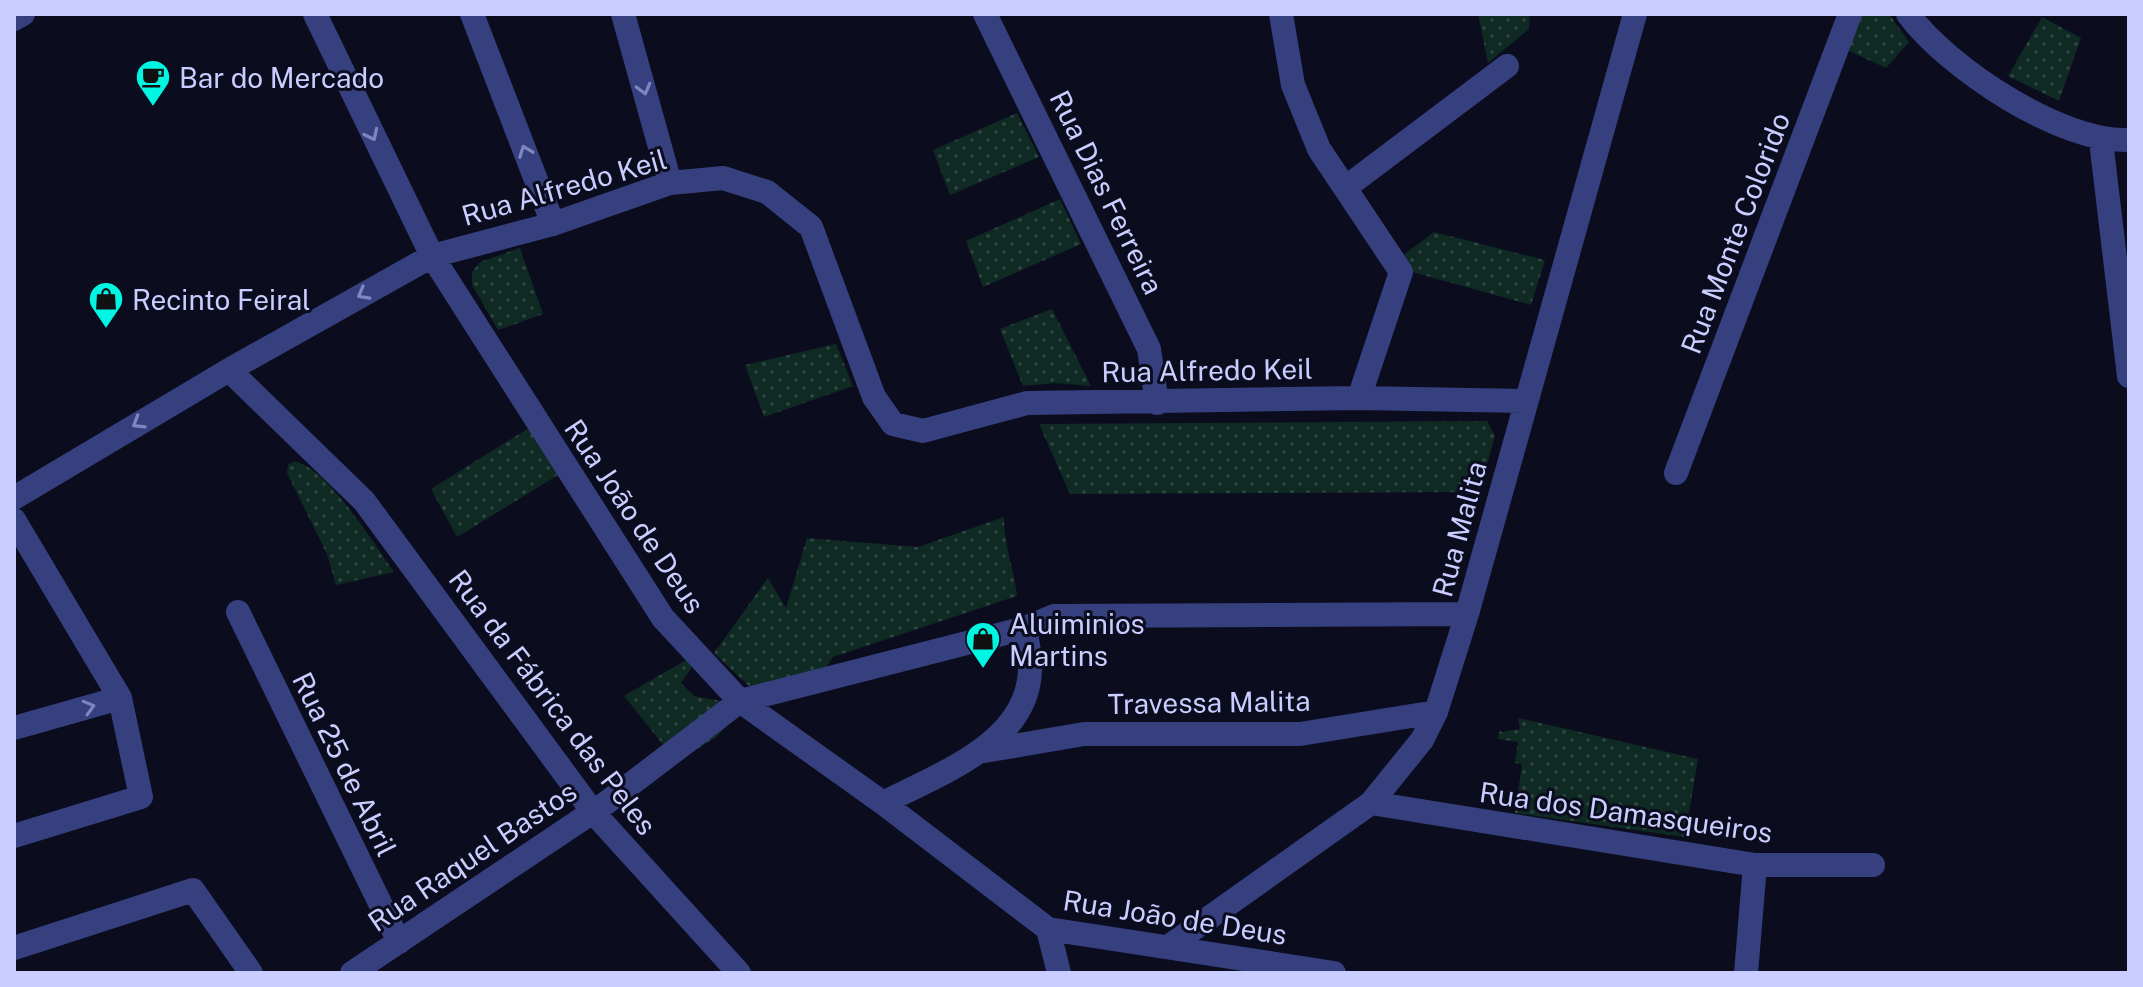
<svg xmlns="http://www.w3.org/2000/svg" width="2143" height="987" font-family="'Public Sans',sans-serif">
	<style>
		.grass { fill: url(#grass-dots) }
		.lines { fill: none; stroke-linecap: round; stroke-linejoin: round }
		.minor { stroke: #36407f; stroke-width: 24 }
		.oneway { stroke: #8086bf }
		.labels { text-anchor: middle; dominant-baseline: central; stroke-width: 6; stroke-linejoin: round; paint-order: stroke }
		.poi-label { font-size: 28px; fill: #cacdff; stroke: #0c0c1f; text-anchor: start }
		.street-label { font-size: 28px; fill: #cacdff; stroke: #0c0c1f }
	</style>
	<defs>
		<pattern id="grass-dots" width="8" height="8" patternUnits="userSpaceOnUse" patternTransform="scale(2)"><rect width="8" height="8" fill="#0f2923"/><path d="M2 2h.1M6 6h.1" fill="none" stroke="#314744" stroke-width="1.8" stroke-linecap="round"/></pattern>
	</defs>
	<rect width="100%" height="100%" fill="#0c0c1f"/>
	<path class="grass" d="M1478,14H1530L1529,29L1488,63Z
		M1858,14H1889L1909,42L1886,68L1845,49Z
		M2042,17L2081,38L2059,101L2008,76Z
		M1017,113L1039,157L950,195L933,150Z
		M1060,199L1081,244L983,287L966,241Z
		M1434,232L1545,260L1531,305L1412,272L1402,256Z
		M520,248L543,314L498,330L472,285V272L480,262Z
		M1052,309L1091,386L1055,383L1023,386L1000,329Z
		M836,344L853,386L764,417L745,365Z
		M1487,421L1495,436L1479,492H1471L1070,494L1039,424Z
		M529,428L558,475L457,537L431,489Z
		M294,461C328,468 374,544 394,572L336,585L327,554L287,473L288,465Z
		M1004,517C1004,546 1014,569 1017,596L833,657L820,676L751,688L714,653L768,578L786,608L807,538L918,547Z
		M686,660L692,667L681,683L694,696L721,701L733,720L715,738L677,762L624,696Z
		M1518,718L1698,759L1685,837L1515,813L1522,764L1515,763L1518,742L1498,739L1500,730L1501,732L1520,729Z"/>
	<g class="lines">
		<path class="minor" d="M315,14L432,256L663,618L740,701L883,803L1048,929L1334,973
			M472,14L553,224
			M623,14L670,183
			M985,14L1149,349L1157,403
			M1281,14L1293,85L1319,149L1401,272L1359,398
			M1908,14C1948,68 2061,143 2129,140
			M14,19L23,14
			M2101,141L2129,376
			M1345,188L1507,66
			M229,370L364,501L593,812L739,973
			M1676,473L1850,14
			M14,498L229,370L432,256L553,224L670,183L723,178L767,192L811,227L874,397L893,424L923,431L1027,403L1359,398L1525,401
			M14,520L120,698L14,728
			M238,612L399,942
			M984,751L1084,734H1300L1436,712
			M883,803C939,774 1032,742 1030,665C1030,653 1027,640 1025,628
			M1371,803L1755,865H1873
			M14,836L141,797L120,698
			M1048,929L1059,973
			M1168,947L1371,803L1422,740L1436,712L1467,614L1635,14
			M14,948L193,890L251,973
			M352,973L606,803L740,701L1025,628L1054,616L1467,614
			M1746,973L1755,865"/>
	</g>
	<defs><path id="oneway-chevron" d="M-2-3.5L2.5 0L-2 3.5" fill="none" stroke-width="1.6" stroke-linecap="round" stroke-linejoin="round" transform="scale(2)"/></defs>
	<g class="oneway">
		<use href="#oneway-chevron" transform="translate(644 89) rotate(75)"/>
		<use href="#oneway-chevron" transform="translate(372 135) rotate(64)"/>
		<use href="#oneway-chevron" transform="translate(525 151) rotate(-111)"/>
		<use href="#oneway-chevron" transform="translate(363 294) rotate(151)"/>
		<use href="#oneway-chevron" transform="translate(138 423) rotate(149)"/>
		<use href="#oneway-chevron" transform="translate(89 707) rotate(-16)"/>
	</g>
	<defs>
		<symbol id="cafe-pin" viewBox="-11 -11 22 30"><path d="M0 17L-7.5 6A9.5 9.5 0 1 1 7.5 6Z" fill="#00f5e2" stroke="#0c0c1f"/><path d="M-5.5-4.5H6V0H3Q3 3.5 0 3.5H-2.5Q-5.5 3.5-5.5 0ZM3-3.2v2h1.7v-2ZM-6 4.5H4V6H-6Z" fill="#111"/></symbol>
		<symbol id="shop-pin" viewBox="-11 -11 22 30"><path d="M0 17L-7.5 6A9.5 9.5 0 1 1 7.5 6Z" fill="#00f5e2" stroke="#0c0c1f"/><path d="M-5-2.5h2.3a2.7 3.5 0 0 1 5.4 0H5L5.5 6h-11ZM-1.5-2.5h3a1.5 2.3 0 0 0-3 0Z" fill="#111"/></symbol>
	</defs>
	<g fill-rule="evenodd">
		<use href="#cafe-pin" x="133" y="57" width="40" height="54"/>
		<use href="#shop-pin" x="86" y="279" width="40" height="54"/>
		<use href="#shop-pin" x="963" y="619" width="40" height="54"/>
	</g>
	<g class="labels">
		<g class="poi-label">
			<text x="179" y="77">Bar do Mercado</text>
			<text x="132" y="299">Recinto Feiral</text>
			<text x="1009" y="623">Aluiminios<tspan x="1009" dy="32">Martins</tspan></text>
		</g>
		<g class="street-label">
			<text transform="translate(564 187) rotate(-16)">Rua Alfredo Keil</text>
			<text transform="translate(1107 192) rotate(64)">Rua Dias Ferreira</text>
			<text transform="translate(1735 233) rotate(-69)">Rua Monte Colorido</text>
			<text transform="translate(1207 370) rotate(-1)">Rua Alfredo Keil</text>
			<text transform="translate(635 516) rotate(56)">Rua João de Deus</text>
			<text transform="translate(1459 529) rotate(-75)">Rua Malita</text>
			<text transform="translate(553 702) rotate(53)">Rua da Fábrica das Peles</text>
			<text transform="translate(1209 702) rotate(-1)">Travessa Malita</text>
			<text transform="translate(345 764) rotate(64)">Rua 25 de Abril</text>
			<text transform="translate(1626 812) rotate(8)">Rua dos Damasqueiros</text>
			<text transform="translate(472 856) rotate(-34)">Rua Raquel Bastos</text>
			<text transform="translate(1175 917) rotate(9)">Rua João de Deus</text>
		</g>
	</g>
	<rect width="2143" height="987" fill="none" stroke="#cacdff" stroke-width="32"/>
</svg>
